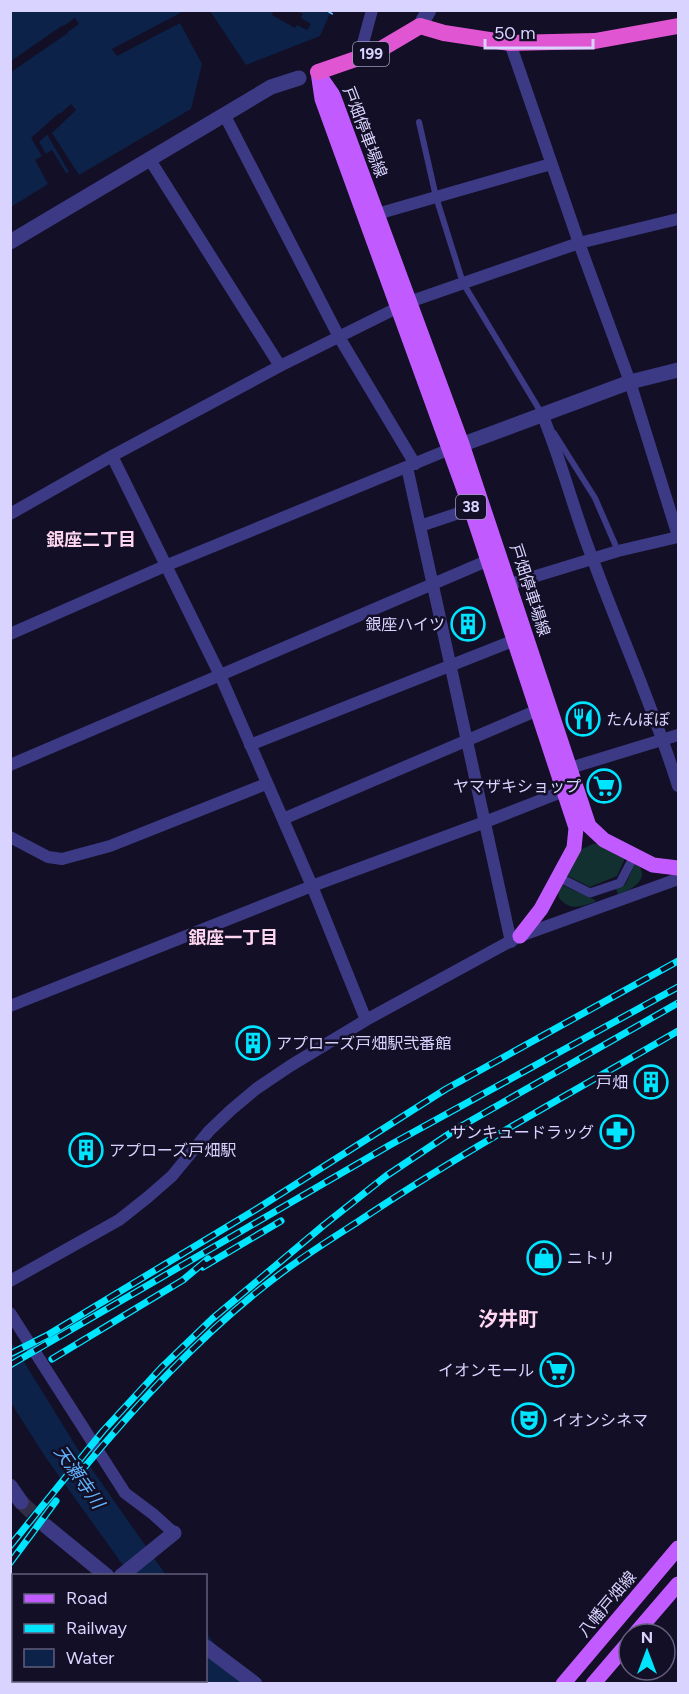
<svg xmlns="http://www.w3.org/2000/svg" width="689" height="1694" font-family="Figtree,'Noto Sans JP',sans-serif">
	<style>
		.green { fill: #12302f }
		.water { fill: #0c2248 }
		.pier { fill: #130f26 }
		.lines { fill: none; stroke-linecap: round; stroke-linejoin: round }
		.ferry { stroke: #62b6ff; stroke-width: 1.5; stroke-dasharray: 8 6; stroke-linecap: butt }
		.tertiary-tunnel { stroke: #312d47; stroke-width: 15; stroke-dasharray: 15 8; stroke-linecap: butt }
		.service { stroke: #3d3a85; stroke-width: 6 }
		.pedestrian { stroke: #3d3a85; stroke-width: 9 }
		.minor { stroke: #3d3a85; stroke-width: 12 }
		.tertiary { stroke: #3d3a85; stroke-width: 15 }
		.primary { stroke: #c25bff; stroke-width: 15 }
		.trunk { stroke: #e055d1; stroke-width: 16 }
		.rail-casing { stroke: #00e5ff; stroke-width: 7 }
		.rail { stroke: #130f26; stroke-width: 4.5; stroke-dasharray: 14; stroke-linecap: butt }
		.labels { text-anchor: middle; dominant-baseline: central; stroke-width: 5; stroke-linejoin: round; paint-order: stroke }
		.shield { fill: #130f26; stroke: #9e99be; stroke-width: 1.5 }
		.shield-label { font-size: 15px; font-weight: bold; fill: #d9d4ff }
		.street-label { font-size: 16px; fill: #d9d4ff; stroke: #130f26 }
		.poi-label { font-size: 16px; fill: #d9d4ff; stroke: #130f26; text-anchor: end }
		.neighbourhood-label { font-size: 18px; font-weight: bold; fill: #ffd6f0; stroke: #130f26 }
		.water-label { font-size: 18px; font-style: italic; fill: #62b6ff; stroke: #130f26 }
		.quarter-label { font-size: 20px; font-weight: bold; fill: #ffd6f0; stroke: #130f26 }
	</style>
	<rect width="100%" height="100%" fill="#130f26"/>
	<path class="green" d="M593,844H600L626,856L617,876L590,887L564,874L578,851Z
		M636,862C652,878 633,890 618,894L616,889L625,885Z
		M560,884L595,900V902C580,907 570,911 559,898L558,889Z"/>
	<path class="water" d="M186,10L112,49L117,56L180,23L202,64L191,109L79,175L52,133L76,110L71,104L44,129L69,172L66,173L52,150L35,160L48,184L11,207V72L79,24L75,18L11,62V11Z
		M210,11H331L320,36L246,65Z
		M10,1339L77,1448L166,1575H130L46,1458L11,1403Z
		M206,1632L241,1683H207L205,1681Z"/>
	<path class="pier" d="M271,11H297L303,14L301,18L311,24L307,30L297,25L295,28L272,15L273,12Z
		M63,25L65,28L10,65L11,61Z
		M66,30L68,33L11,72L10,68Z
		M59,113L62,116L47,130L49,133L64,118L65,119L39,142L47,156L43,158L31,138Z"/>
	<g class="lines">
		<path class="ferry" d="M326,10L334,15"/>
		<path class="tertiary-tunnel" d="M21,1502L47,1527"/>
		<path class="service" d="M419,122L436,197L463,283L542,414
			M554,433L595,498L618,551"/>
		<path class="pedestrian" d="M564,880L590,893L620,883L632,860"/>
		<path class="minor" d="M510,43L579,243L630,382L678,536
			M359,58L372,10
			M224,114L339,337L415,464
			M150,160L280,366
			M377,214L551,164
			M542,414C562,462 574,512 593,560C621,636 654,709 678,786
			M112,456L220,675L312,886L366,1020
			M407,467L511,942
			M10,514L112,456L280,366L409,302L579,243L678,219
			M420,526L471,509
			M510,584L618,551L678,537
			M10,634L165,566L450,449
			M250,745L515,640
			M10,765L489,560
			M570,768L678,735
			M283,819L538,710
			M10,837L48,857L62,859L110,846L266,784
			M10,1006L312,886L485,822L564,791
			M10,1281L119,1220L148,1197L172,1176L209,1131L231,1110L256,1089L290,1066L366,1020L520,936L678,879
			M10,1313L125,1493L153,1514L174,1533"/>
		<path class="tertiary" d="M420,26L429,10
			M10,242L271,87L299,78
			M450,449L630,382L678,370
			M10,1486L21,1502
			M47,1527L107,1576
			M121,1576L174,1533
			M10,1632L14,1631
			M206,1647L255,1684"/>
		<path class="primary" d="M318,72L322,99L471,509L576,828L574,848L541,909L520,936
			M319,75L333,95L462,444L589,826L604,840L653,865L678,868
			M635,1634L678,1584
			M563,1684L678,1548
			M593,1684L629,1642"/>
		<path class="trunk" d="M318,72L376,52L420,26L444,33L510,43L595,41L678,26"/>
		<defs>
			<path id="rail" d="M203,1267L281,1221
				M10,1354L46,1336L255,1210L446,1089L678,961
				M52,1359L183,1280L208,1259
				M10,1365L390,1145L678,987
				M78,1475C137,1404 202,1333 276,1277C302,1257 331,1239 359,1221C462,1152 571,1093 678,1031
				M10,1546L103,1431L161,1368L212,1319L324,1225L386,1176L458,1128L678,1003
				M10,1563L56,1501"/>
		</defs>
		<use href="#rail" class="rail-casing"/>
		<use href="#rail" class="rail"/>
	</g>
	<defs>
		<symbol id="building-ring" viewBox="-11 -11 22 22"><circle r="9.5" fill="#130f26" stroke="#00e5ff" stroke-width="1.5"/><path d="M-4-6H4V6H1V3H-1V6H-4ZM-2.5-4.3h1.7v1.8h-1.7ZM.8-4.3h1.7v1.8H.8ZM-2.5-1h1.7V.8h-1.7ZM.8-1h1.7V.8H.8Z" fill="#00e5ff"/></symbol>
		<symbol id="restaurant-ring" viewBox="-11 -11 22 22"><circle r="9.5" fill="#130f26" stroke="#00e5ff" stroke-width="1.5"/><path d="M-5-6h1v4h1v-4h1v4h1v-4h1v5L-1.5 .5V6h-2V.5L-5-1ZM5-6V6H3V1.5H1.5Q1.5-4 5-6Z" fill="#00e5ff"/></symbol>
		<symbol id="supermarket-ring" viewBox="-11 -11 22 22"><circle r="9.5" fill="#130f26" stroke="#00e5ff" stroke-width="1.5"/><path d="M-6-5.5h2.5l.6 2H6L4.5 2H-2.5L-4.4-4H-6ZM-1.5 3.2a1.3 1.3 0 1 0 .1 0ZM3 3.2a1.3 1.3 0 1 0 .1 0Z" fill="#00e5ff"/></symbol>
		<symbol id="pharmacy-ring" viewBox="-11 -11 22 22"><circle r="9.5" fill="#130f26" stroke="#00e5ff" stroke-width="1.5"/><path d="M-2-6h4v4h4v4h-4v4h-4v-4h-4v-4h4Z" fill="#00e5ff"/></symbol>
		<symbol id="shop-ring" viewBox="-11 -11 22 22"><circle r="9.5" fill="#130f26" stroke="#00e5ff" stroke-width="1.5"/><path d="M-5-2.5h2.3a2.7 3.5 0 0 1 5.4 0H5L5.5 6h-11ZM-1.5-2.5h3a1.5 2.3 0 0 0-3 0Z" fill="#00e5ff"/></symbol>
		<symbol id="theatre-ring" viewBox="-11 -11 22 22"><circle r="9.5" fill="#130f26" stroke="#00e5ff" stroke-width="1.5"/><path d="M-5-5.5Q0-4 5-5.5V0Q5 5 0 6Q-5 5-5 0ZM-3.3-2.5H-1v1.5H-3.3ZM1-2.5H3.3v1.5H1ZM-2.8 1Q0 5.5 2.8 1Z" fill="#00e5ff"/></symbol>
	</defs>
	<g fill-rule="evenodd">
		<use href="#building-ring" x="449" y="605" width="38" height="38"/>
		<use href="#restaurant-ring" x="564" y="700" width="38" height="38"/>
		<use href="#supermarket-ring" x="585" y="767" width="38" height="38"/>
		<use href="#building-ring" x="234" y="1024" width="38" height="38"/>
		<use href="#building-ring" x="632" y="1063" width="38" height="38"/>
		<use href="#pharmacy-ring" x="598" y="1113" width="38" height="38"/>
		<use href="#building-ring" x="67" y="1131" width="38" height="38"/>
		<use href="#shop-ring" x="525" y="1239" width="38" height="38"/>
		<use href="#supermarket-ring" x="538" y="1351" width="38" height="38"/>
		<use href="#theatre-ring" x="510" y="1401" width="38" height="38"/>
	</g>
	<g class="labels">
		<g class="shield">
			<rect x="353" y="42" width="36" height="24" rx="4.5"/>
			<rect x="456" y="495" width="30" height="24" rx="4.5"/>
		</g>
		<g class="shield-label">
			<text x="371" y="54">199</text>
			<text x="471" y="507">38</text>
		</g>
		<g class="street-label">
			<text transform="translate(365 132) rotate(69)">戸畑停車場線</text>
			<text transform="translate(530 590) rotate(72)">戸畑停車場線</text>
			<text transform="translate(607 1604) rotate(-50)">八幡戸畑線</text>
		</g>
		<g class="poi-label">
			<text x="445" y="624">銀座ハイツ</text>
			<text x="606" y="719" text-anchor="start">たんぽぽ</text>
			<text x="581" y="786">ヤマザキショップ</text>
			<text x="276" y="1043" text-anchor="start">アプローズ戸畑駅弐番館</text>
			<text x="628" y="1082">戸畑</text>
			<text x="594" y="1132">サンキュードラッグ</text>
			<text x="109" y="1150" text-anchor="start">アプローズ戸畑駅</text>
			<text x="567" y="1258" text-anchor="start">ニトリ</text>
			<text x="534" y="1370">イオンモール</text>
			<text x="552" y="1420" text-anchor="start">イオンシネマ</text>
		</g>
		<g class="neighbourhood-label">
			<text x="91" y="540">銀座二丁目</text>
			<text x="233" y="938">銀座一丁目</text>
		</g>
		<g class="water-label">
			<text transform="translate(79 1477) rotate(55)">天瀬寺川</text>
		</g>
		<g class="quarter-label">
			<text x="508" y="1319">汐井町</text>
		</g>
	</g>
	<rect width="689" height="1694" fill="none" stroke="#d9d4ff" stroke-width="24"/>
	<rect x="12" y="1574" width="195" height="108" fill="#130f26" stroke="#625e7d" stroke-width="1.5"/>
	<rect x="24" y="1594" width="30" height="9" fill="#c25bff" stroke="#625e7d" stroke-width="1.5"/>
	<text x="66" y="1604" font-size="18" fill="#d9d4ff">Road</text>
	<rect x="24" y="1624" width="30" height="9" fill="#00e5ff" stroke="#625e7d" stroke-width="1.5"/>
	<text x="66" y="1634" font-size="18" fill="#d9d4ff">Railway</text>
	<rect x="24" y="1649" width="30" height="18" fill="#0c2248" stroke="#625e7d" stroke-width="1.5"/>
	<text x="66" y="1664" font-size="18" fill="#d9d4ff">Water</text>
	<g transform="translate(647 1652)"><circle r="28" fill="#130f26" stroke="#625e7d" stroke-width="1.5"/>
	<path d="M0-4.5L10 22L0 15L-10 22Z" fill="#00e5ff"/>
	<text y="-9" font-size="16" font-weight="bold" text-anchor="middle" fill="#d9d4ff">N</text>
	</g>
	<path d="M485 39v9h108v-9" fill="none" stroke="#d9d4ff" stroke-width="3"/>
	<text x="494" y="39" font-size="18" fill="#d9d4ff" stroke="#130f26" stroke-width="4.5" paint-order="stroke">50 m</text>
</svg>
